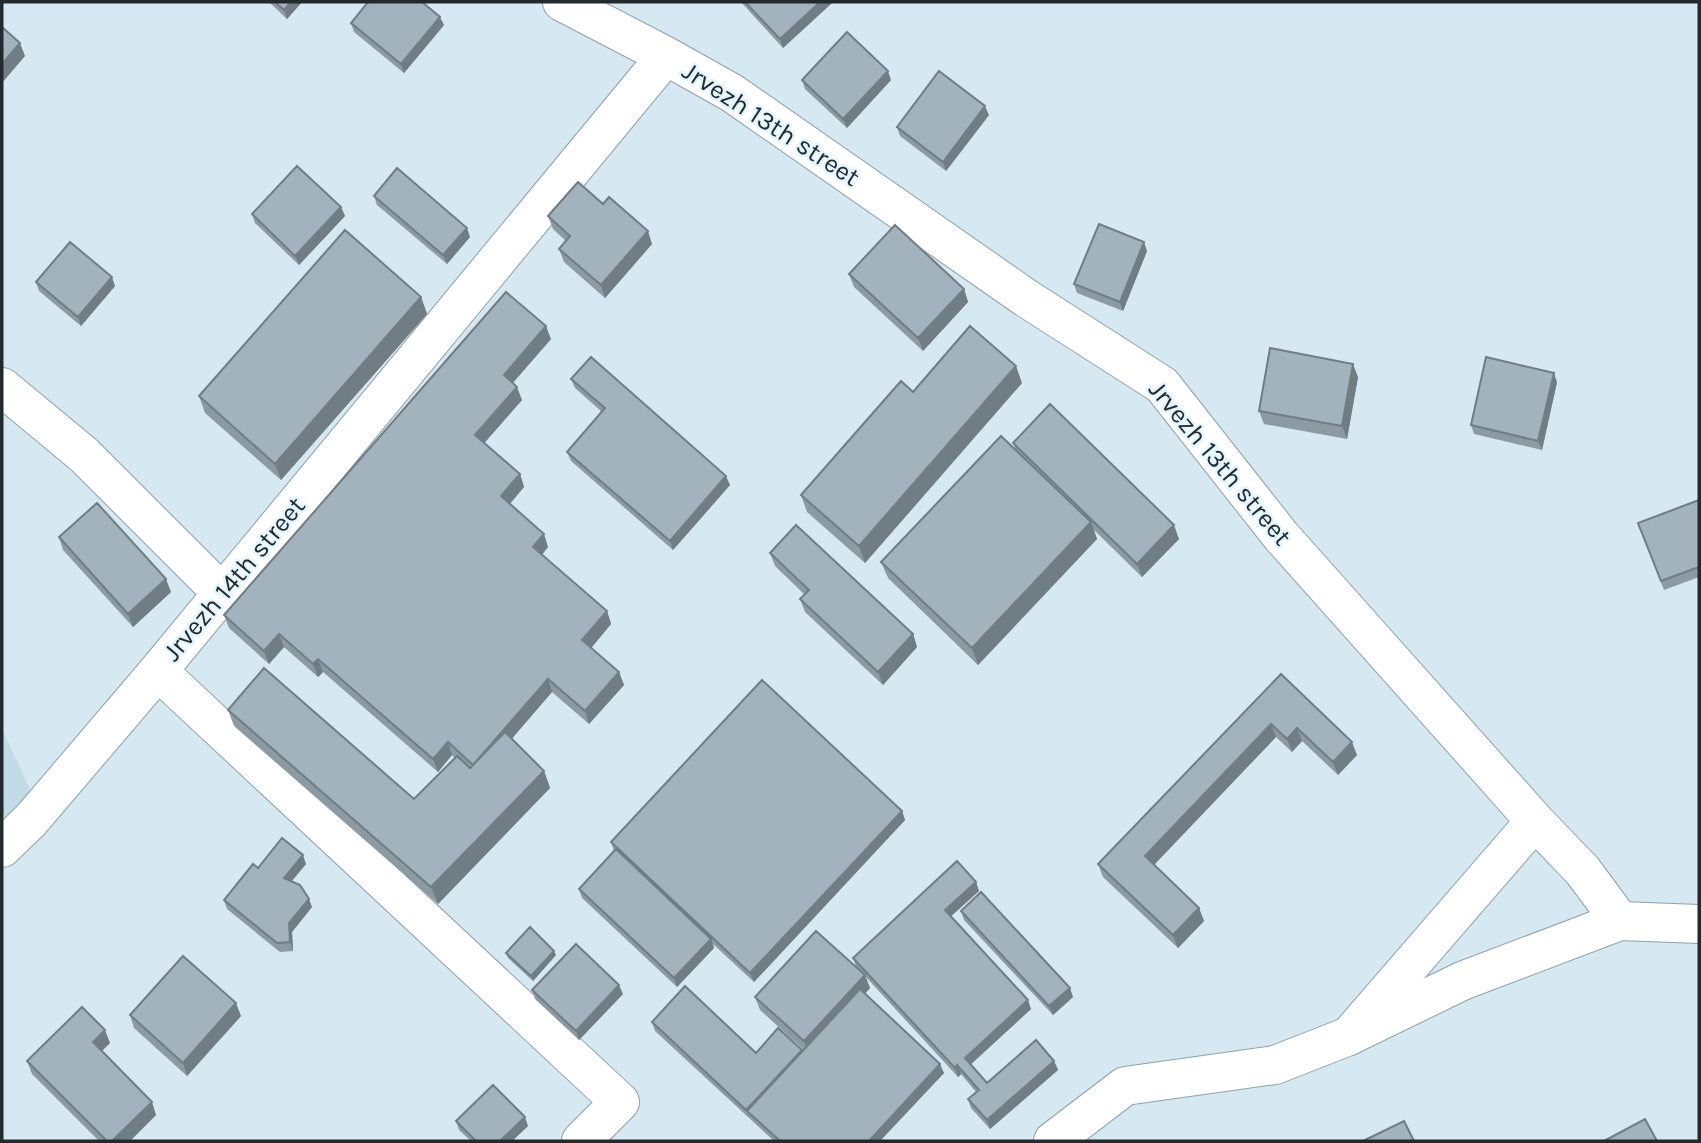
<svg xmlns="http://www.w3.org/2000/svg" width="1701" height="1143" font-family="Karla,sans-serif">
	<style>
		.built { fill: #c1dbe7 }
		.lines { fill: none; stroke-linecap: round; stroke-linejoin: round }
		.street-casing { stroke: #8fa0a9; stroke-width: 40 }
		.secondary-casing { stroke: #8fa0a9; stroke-width: 40 }
		.street { stroke: #fff; stroke-width: 38 }
		.secondary { stroke: #fff; stroke-width: 38 }
		.wall { fill: #8b9aa3 }
		.shaded-wall { fill: #717d84 }
		.building { fill: #a2b3bd; stroke: #717d84; stroke-width: 2 }
		.labels { text-anchor: middle; dominant-baseline: central; stroke-width: 5; stroke-linejoin: round; paint-order: stroke }
		.street-label { font-size: 26px; fill: #232a2e; stroke: #e3f5ff }
	</style>
	<rect width="100%" height="100%" fill="#d6e8f1"/>
	<path class="built" d="M2,729L34,798L2,828Z"/>
	<g class="lines">
		<defs>
			<path id="street" d="M562,2L666,56L732,93L1026,298L1162,385L1281,536L1535,821L1583,871L1620,921
				M2,387L84,455L222,593
				M2,848L31,820L158,671
				M1349,1036L1535,821
				M581,1141L620,1102L158,671L666,56"/>
			<path id="secondary" d="M1053,1141L1125,1086L1275,1065L1349,1036L1462,981L1620,921L1699,924"/>
		</defs>
		<use href="#street" class="street-casing"/>
		<use href="#secondary" class="secondary-casing"/>
		<use href="#street" class="street"/>
		<use href="#secondary" class="secondary"/>
	</g>
	<path class="wall" d="M269,2H302L287,19Z
		M741,2H833L783,48Z
		M351,23L444,25L404,73L354,32Z
		M802,80H891L847,128L805,89Z
		M989,115L946,171L900,136L897,127Z
		M374,196L470,237L447,264L377,205Z
		M603,204L652,244L605,298L564,262L559,249L566,241L553,229L548,216Z
		M341,207L345,216L299,265L255,223L252,214Z
		M1147,251L1123,311L1077,293L1074,284Z
		M849,274L964,289L968,302L923,351L854,287Z
		M36,282L115,286L81,326L39,291Z
		M421,297L427,314L281,480L205,413L199,396Z
		M551,339L513,383L522,400L484,443L520,474L524,487L510,504L548,547L542,555L607,611L611,624L591,648L619,672L624,685L589,724L552,692L511,739L544,771L550,788L438,904L234,726L228,710L414,799L455,758L452,755L438,772L323,672L318,677L284,647L269,664L229,628L224,615Z
		M1358,377L1347,439L1264,424L1259,411Z
		M571,379L730,485L673,550L571,461L567,452L602,412L575,388Z
		M1557,382L1542,450L1474,434L1471,425Z
		M1022,383L865,563L807,512L801,495L913,392Z
		M1013,443L1179,539L1142,577L1094,530L1097,539L978,665L888,578L881,562L1016,450Z
		M1699,500V577L1664,590L1638,523Z
		M59,537L171,592L133,627L63,550Z
		M770,553L913,634L917,647L883,685L805,612L800,599L804,594L775,566Z
		M1281,674L1357,755L1338,775L1302,741L1292,752L1276,737L1154,865L1199,908L1204,921L1178,948L1103,877L1098,864Z
		M902,811L905,820L754,982L713,944L714,948L677,987L582,898L579,889L614,851L611,842Z
		M306,864L291,881L312,907L292,932L293,951L280,952L227,909L224,900L258,868Z
		M976,882L979,891L951,916L1031,1009L971,1064L987,1083L1054,1061L1058,1070L990,1129L971,1108L968,1099L976,1092L961,1074L958,1077L865,976L870,988L865,994L944,1073L880,1141H774L655,1031L652,1022L756,1053L802,1050V1052L804,1050L760,1010L755,997L863,974L856,966L853,958Z
		M961,911L1073,997L1053,1015L964,920Z
		M506,953L556,955L533,981L508,958Z
		M532,990L623,994L579,1040L535,999Z
		M130,1015L241,1016L187,1076L134,1028Z
		M110,1043L102,1051L156,1115L130,1141H99L32,1074L27,1061Z
		M456,1121L528,1126L512,1141H471L459,1130Z"/>
	<path class="shaded-wall" d="M291,2H302L287,19L284,10Z
		M820,2H833L783,48L780,39Z
		M440,17L444,25L404,73L401,64Z
		M20,43L25,56L2,83V64Z
		M888,71L891,80L847,128L843,119Z
		M985,106L989,115L946,171L943,162Z
		M341,207L345,216L299,265L295,256Z
		M467,228L470,237L447,264L443,255Z
		M648,231L652,244L605,298L601,285Z
		M1144,242L1147,251L1123,311L1120,302Z
		M112,277L115,286L81,326L78,317Z
		M964,289L968,302L923,351L918,338Z
		M421,297L427,314L281,480L275,464Z
		M546,326L551,339L508,388L504,375Z
		M1353,364L1358,377L1347,439L1342,426Z
		M1016,366L1022,383L865,563L859,546Z
		M1554,373L1557,382L1542,450L1538,441Z
		M517,387L522,400L480,448L475,435Z
		M520,474L524,487L505,509L501,496Z
		M726,476L730,485L673,550L670,541Z
		M1091,522L1097,539L978,665L972,648Z
		M1174,525L1179,539L1142,577L1137,564Z
		M544,534L548,547L537,560L533,547Z
		M166,579L171,592L133,627L128,614Z
		M607,611L611,624L587,653L582,640Z
		M279,634L284,647L269,664L264,651Z
		M913,634L917,647L883,685L878,672Z
		M318,659L323,672L318,677L313,664Z
		M619,672L624,685L589,724L585,711Z
		M548,679L552,692L478,778L473,765Z
		M1271,724L1276,737L1150,869L1145,856Z
		M1297,728L1302,741L1292,752L1287,739Z
		M448,742L452,755L438,772L433,759Z
		M1352,742L1357,755L1338,775L1333,762Z
		M544,771L550,788L438,904L431,887Z
		M902,811L905,820L754,982L750,973Z
		M303,855L306,864L287,887L284,878Z
		M976,882L979,891L948,919L945,910Z
		M309,899L312,907L292,932L293,951L290,942L289,923Z
		M1199,908L1204,921L1178,948L1173,935Z
		M711,939L714,948L677,987L674,978Z
		M554,951L556,955L533,981L531,976Z
		M865,975L870,988L809,1054L804,1041Z
		M619,985L623,994L579,1040L576,1031Z
		M1070,988L1073,997L1053,1015L1049,1006Z
		M1028,1000L1031,1009L968,1067L965,1058Z
		M236,1003L241,1016L187,1076L183,1063Z
		M105,1030L110,1043L97,1055L93,1042Z
		M802,1050L805,1059L747,1111L750,1119L746,1110Z
		M1054,1061L1058,1070L990,1129L987,1120Z
		M940,1064L944,1073L880,1141H869Z
		M957,1065L961,1074L958,1077L955,1068Z
		M152,1102L156,1115L130,1141H112Z
		M525,1117L528,1126L512,1141H500Z"/>
	<path class="building" d="M275,2H291L284,10Z
		M368,2H422L440,17L401,64L351,23Z
		M745,2H820L780,39Z
		M2,27L20,43L2,64Z
		M847,32L888,71L843,119L802,80Z
		M939,71L985,106L943,162L897,127Z
		M297,166L341,207L295,256L252,214Z
		M397,168L467,228L443,255L374,196Z
		M578,182L603,204L609,197L648,231L601,285L559,249L570,236L548,216Z
		M1099,224L1144,242L1120,302L1074,284Z
		M895,225L964,289L918,338L849,274Z
		M345,230L421,297L275,464L199,396Z
		M70,242L112,277L78,317L36,282Z
		M506,292L546,326L504,375L517,387L475,435L520,474L501,496L544,534L533,547L607,611L582,640L619,672L585,711L548,679L473,765L448,742L433,759L318,659L313,664L279,634L264,651L224,615Z
		M970,326L1016,366L859,546L801,495L901,381L913,392Z
		M1270,348L1353,364L1342,426L1259,411Z
		M591,357L726,476L670,541L567,452L605,408L571,379Z
		M1486,357L1554,373L1538,441L1471,425Z
		M1050,404L1174,525L1137,564L1013,443Z
		M1001,436L1091,522L972,648L881,562Z
		M1699,500V567L1661,581L1638,523Z
		M97,503L166,579L128,614L59,537Z
		M796,525L913,634L878,672L800,599L809,590L770,553Z
		M264,668L414,799L457,756L470,768L505,732L544,771L431,887L228,710Z
		M1281,674L1352,742L1333,762L1297,728L1287,739L1271,724L1145,856L1199,908L1173,935L1098,864Z
		M762,680L902,811L750,973L611,842Z
		M282,838L303,855L284,878L300,885L309,899L289,923L290,942L277,943L224,900L253,864L258,868Z
		M616,849L711,939L674,978L579,889Z
		M957,861L976,882L945,910L1028,1000L965,1058L987,1083L1036,1040L1054,1061L987,1120L968,1099L979,1090L957,1065L955,1068L853,958Z
		M981,892L1070,988L1049,1006L961,911Z
		M530,927L554,951L531,976L506,953Z
		M816,931L865,975L804,1041L755,997Z
		M576,944L619,985L576,1031L532,990Z
		M183,956L236,1003L183,1063L130,1015Z
		M685,986L756,1053L778,1028L802,1050L746,1110L652,1022Z
		M860,989L940,1064L869,1141H780L747,1111Z
		M82,1007L105,1030L93,1042L152,1102L112,1141H107L27,1061Z
		M493,1085L525,1117L500,1141H476L456,1121Z
		M1645,1119L1657,1141H1604Z
		M1404,1121L1414,1141H1363Z"/>
	<g class="labels">
		<g class="street-label">
			<text transform="translate(771 124) rotate(33)">Jrvezh 13th street</text>
			<text transform="translate(1220 463) rotate(50)">Jrvezh 13th street</text>
			<text transform="translate(234 579) rotate(-50)">Jrvezh 14th street</text>
		</g>
	</g>
	<rect width="1701" height="1143" fill="none" stroke="#232a2e" stroke-width="7"/>
</svg>
